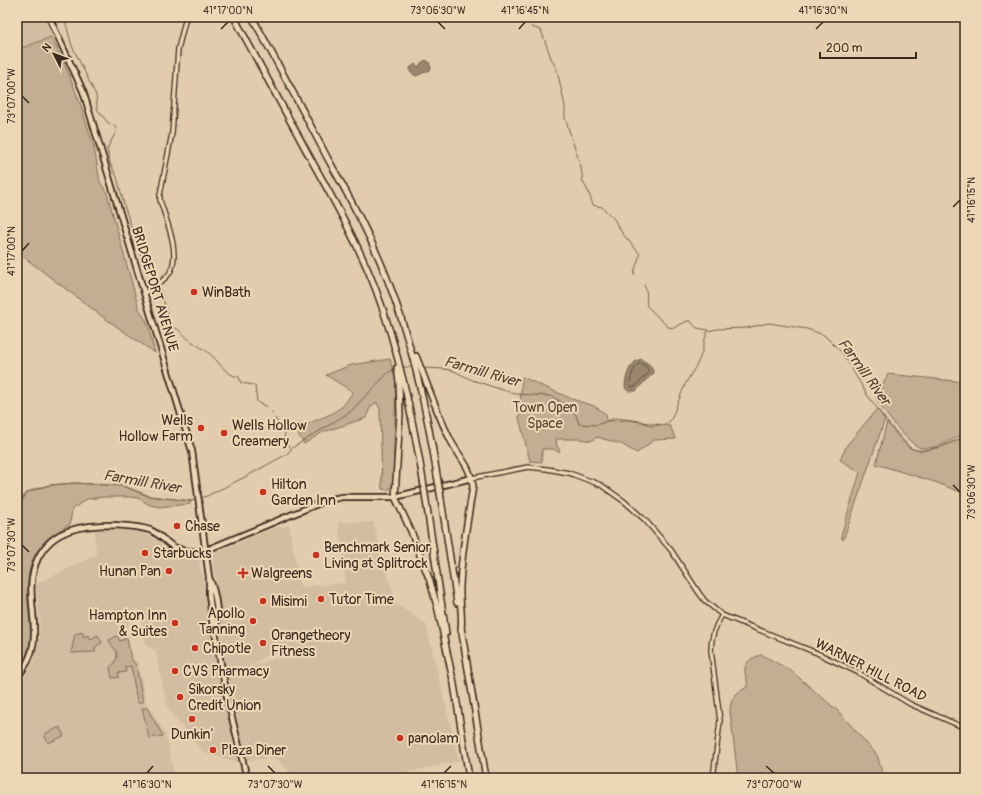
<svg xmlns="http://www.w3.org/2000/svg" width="982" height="795" font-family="Pangolin,sans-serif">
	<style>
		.built { fill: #d2bda0; fill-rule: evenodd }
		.green { fill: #c3ae92; stroke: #7f6c58 }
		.water { fill: #9a866e; stroke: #74614e }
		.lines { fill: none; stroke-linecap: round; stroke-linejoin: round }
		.shore { stroke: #614f3e; stroke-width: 1 }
		.stream { stroke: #74614e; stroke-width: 1 }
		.minor-casing { stroke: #3b2a1e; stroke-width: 6 }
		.major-casing { stroke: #3b2a1e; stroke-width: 8 }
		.highway-casing { stroke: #3b2a1e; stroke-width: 8 }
		.minor { stroke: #edd7b6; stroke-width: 3.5 }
		.major { stroke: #edd7b6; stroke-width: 4.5 }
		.highway { stroke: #edd7b6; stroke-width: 5 }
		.highway-bridge-casing { stroke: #3b2a1e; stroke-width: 8; stroke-linecap: butt }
		.highway-bridge { stroke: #edd7b6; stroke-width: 5 }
		.ticks { fill: none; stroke: #3b2a1e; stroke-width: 1.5 }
		.poi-dot { fill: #c8321e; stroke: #edd7b6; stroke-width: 1.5 }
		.labels { text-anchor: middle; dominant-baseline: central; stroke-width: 4; stroke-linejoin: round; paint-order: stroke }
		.street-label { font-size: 14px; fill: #3b2a1e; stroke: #edd7b6 }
		.poi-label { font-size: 14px; fill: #3b2a1e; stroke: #edd7b6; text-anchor: start }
		.park-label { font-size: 14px; fill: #564435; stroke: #edd7b6 }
		.water-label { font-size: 15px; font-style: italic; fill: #534132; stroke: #edd7b6 }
		.neatline { fill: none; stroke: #3b2a1e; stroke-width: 1.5 }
		.ticks-label { font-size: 10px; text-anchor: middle; fill: #3b2a1e }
	</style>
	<rect width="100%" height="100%" fill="#e2ccad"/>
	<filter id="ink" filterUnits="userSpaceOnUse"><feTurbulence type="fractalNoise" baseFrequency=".025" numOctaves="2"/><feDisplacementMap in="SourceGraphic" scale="8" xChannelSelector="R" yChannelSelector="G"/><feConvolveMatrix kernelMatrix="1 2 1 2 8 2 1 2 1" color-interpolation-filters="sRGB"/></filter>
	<g filter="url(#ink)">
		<path class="built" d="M17,17H45L53,36L17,50Z
			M338,522H373L396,604L426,624L459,761L382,778H296L276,758L246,760L228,676L225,669L219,627L220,620L213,559L214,554L219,551L271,529L289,525L300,587L346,583ZM277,653L297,655L299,657L293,659L278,658L247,668L267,655Z
			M107,529L136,530L148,535L174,552L198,556L206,595L217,669L225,709L239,763L205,753L196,744L168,709L155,650L146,646L138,606L126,629L132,656L138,664L146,702L166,735L175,778H17V685L24,678L33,663L38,647L40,622L36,584L96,555L95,530Z"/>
		<path class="green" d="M51,37L65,64L81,106L94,147L100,182L107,193L139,309L147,322L155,353L103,317L17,252V50Z
			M390,359L396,381L393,485L388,490L382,489L380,409L376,402L370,408L366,418L323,432L304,444L294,427L300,422L305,425L331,414L343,406L353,392L326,375L351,365Z
			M888,374L965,382V434C951,439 936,450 921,448C910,446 881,409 876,398Z
			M522,377L572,399L594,406L606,414L607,421L628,420L670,426L676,439L654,440L637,453L621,444L597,437L591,441L580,439H556L557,446L560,451L558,452L554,449H542V462L530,461L519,418Z
			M877,409L885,419L843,540L841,536L860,472L840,460L847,445Z
			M887,422C894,430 900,441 909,447C924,457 950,442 965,437V494L935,482L876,464Z
			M75,483L123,486L150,496L191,501L190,504L159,507L150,505L138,498L131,497H104L87,499L72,509L70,524C62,529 54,533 47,539C26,559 26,587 29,613C30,624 32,636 29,647C27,656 22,664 17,672V514H18C20,507 21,496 28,492C40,485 61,484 75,483Z
			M82,632L84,637L88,635L90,639L98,635L102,643L99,644L94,649L96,651L95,652L71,653L75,634Z
			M117,636L120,641L127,638L131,659L136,665L143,702L138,703L137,701L131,666L125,667L126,672L118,673L119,677L112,678L110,667C116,663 120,655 114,648C112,645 110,644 109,640Z
			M762,655L790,670L839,712L877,755L884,778H738L730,711C731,696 735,694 747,687C748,681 746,678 745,673C743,663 753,656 762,655Z
			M142,708H147L163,736L149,738Z
			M60,727L64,736L48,743L44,734Z"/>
		<path class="water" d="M426,60L429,62L431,68L430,70L416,76L410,72V68L415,64L419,67L421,63Z
			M641,359L650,365L654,373L645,381L636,391H628L625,388C625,378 629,362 641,359Z"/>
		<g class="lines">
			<path class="shore" d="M640,363L647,367L649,372L635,387H631C628,381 633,367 640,363Z"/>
			<path class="stream" d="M64,17L72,46L96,95L97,109L108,123L115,126L116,132L107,149L110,163L117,177L125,208L143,261C145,265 147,265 150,267C155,270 156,277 157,282
				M531,27L541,30L551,58L557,70L565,106V118L581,167L583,182L588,191L593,205L602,207L614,219L622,233L640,254C638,262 635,267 634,275
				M644,285C649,295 645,298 647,306L668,327L674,328L687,321H690L697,328L708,330
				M160,289L170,322L173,327C180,329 184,336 190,340C196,345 203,348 209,353C218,360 226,376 239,377L241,383L253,385L255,386L257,402L267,407
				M403,367H413
				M423,368L445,369L454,371L472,380L515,394L550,396L560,401L568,409L572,411L576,415L579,424L597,425L615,418L641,421L651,426L666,424L671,420C676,408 680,396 685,385C689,376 695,369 699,360C704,350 703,340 708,331L717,329L746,328L769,323L807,329L824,335L843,354L868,396L887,422L910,448L920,451L941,447L965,437
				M272,412V413
				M275,418L285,433C283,440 286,443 291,448
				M200,498L207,496L247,476L287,454L292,448L350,412L388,373L396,368
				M17,499L22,500
				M17,521L22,500L28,492L49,485L75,483L123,486L148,496L191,501L197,499"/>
			<defs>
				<path id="minor" d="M145,293C153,287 163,282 169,274C182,255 166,220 160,200V195L172,133L178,49L186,17
					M472,478L528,467L547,469L569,473L601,485L625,502L645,520L671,550L699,593L705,601L722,615L817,653L859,673L910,704L965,728
					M713,778L720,721L711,650C711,637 715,626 722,615"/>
				<path id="major" d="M49,17L83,91L192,451L209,577V594L213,628L215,632L228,702L247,778
					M209,577C215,591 220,616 215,631
					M17,677C53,637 18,600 38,558C53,528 84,525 114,525C127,526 138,526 150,530C157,533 162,538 167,542C178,552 191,552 204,551L327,500L342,497H395L472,478"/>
				<path id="highway" d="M234,17C260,66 287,114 313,163C336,204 359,246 376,290C399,351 412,416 423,480
					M252,17C278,64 303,111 328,159C349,196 369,233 385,273C411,338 426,405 437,475
					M416,356C427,383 436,411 449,437C457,455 471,466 473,486C468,519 461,553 460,587C459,601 463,615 461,630
					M397,368L399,381L400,414L395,497L411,531L430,581L438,610L453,680
					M441,499L457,603
					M426,501L446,633
					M461,627L486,778
					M453,678L469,778"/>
			</defs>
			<use href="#minor" class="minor-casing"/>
			<use href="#major" class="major-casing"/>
			<use href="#highway" class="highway-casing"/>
			<use href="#minor" class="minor"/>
			<use href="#major" class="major"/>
			<use href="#highway" class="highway"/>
			<defs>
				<path id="highway-bridge" d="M437,475L441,499
					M423,480L426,501"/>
			</defs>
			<use href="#highway-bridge" class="highway-bridge-casing"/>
			<use href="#highway-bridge" class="highway-bridge"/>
		</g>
	</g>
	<path class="ticks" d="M438,22L445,29M221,29L228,22M519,29L525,22M816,29L823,22M22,96L29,103M953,207L960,200M22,251L29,243M953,485L960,492M22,545L29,552M268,766L275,773M766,766L774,773M147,773L153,766M444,773L451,766"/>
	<g class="poi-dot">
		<circle cx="194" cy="292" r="4"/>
		<circle cx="201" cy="428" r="4"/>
		<circle cx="224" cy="433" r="4"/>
		<circle cx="263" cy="492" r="4"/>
		<circle cx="177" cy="526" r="4"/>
		<circle cx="145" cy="553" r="4"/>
		<circle cx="316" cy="555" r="4"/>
		<circle cx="169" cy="571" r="4"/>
		<path d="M241 567h4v4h4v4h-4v4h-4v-4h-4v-4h4z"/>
		<circle cx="321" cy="599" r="4"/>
		<circle cx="263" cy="601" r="4"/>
		<circle cx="253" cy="621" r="4"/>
		<circle cx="175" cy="623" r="4"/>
		<circle cx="263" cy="643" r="4"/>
		<circle cx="195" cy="648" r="4"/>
		<circle cx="175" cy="671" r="4"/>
		<circle cx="180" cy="697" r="4"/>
		<circle cx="192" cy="719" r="4"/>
		<circle cx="400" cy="738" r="4"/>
		<circle cx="213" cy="750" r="4"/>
	</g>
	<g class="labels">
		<g class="street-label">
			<text transform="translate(155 289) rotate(73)">BRIDGEPORT AVENUE</text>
			<text transform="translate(871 670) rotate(27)">WARNER HILL ROAD</text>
		</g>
		<g class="poi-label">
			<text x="202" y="292">WinBath</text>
			<text x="193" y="420" text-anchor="end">Wells<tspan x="193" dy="16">Hollow Farm</tspan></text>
			<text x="232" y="425">Wells Hollow<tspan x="232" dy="16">Creamery</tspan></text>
			<text x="271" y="484">Hilton<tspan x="271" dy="16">Garden Inn</tspan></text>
			<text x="185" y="526">Chase</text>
			<text x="324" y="547">Benchmark Senior<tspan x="324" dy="16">Living at Splitrock</tspan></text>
			<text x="153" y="553">Starbucks</text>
			<text x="161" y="571" text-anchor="end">Hunan Pan</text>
			<text x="251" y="573">Walgreens</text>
			<text x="329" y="599">Tutor Time</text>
			<text x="271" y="601">Misimi</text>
			<text x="245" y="613" text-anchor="end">Apollo<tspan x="245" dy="16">Tanning</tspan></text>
			<text x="167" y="615" text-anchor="end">Hampton Inn<tspan x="167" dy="16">&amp; Suites</tspan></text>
			<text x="271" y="635">Orangetheory<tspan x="271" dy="16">Fitness</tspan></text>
			<text x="203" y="648">Chipotle</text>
			<text x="183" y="671">CVS Pharmacy</text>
			<text x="188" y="689">Sikorsky<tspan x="188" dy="16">Credit Union</tspan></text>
			<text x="192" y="734" text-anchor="middle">Dunkin'</text>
			<text x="408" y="738">panolam</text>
			<text x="221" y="750">Plaza Diner</text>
		</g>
		<g class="park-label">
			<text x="545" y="407">Town Open<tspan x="545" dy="16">Space</tspan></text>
		</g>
		<g class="water-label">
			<text transform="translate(482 372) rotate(16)">Farmill River</text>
			<text transform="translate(864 372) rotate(54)">Farmill River</text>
			<text transform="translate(142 482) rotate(10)">Farmill River</text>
		</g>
	</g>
	<rect width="982" height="795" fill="none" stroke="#edd7b6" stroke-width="44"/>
	<g transform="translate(54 54) rotate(312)" stroke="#edd7b6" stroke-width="3" paint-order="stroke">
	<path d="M0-3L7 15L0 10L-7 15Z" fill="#3b2a1e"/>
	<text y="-6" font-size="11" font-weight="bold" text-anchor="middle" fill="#3b2a1e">N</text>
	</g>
	<path d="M820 52v6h96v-6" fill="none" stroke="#3b2a1e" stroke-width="2"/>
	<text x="826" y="52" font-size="12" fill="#3b2a1e" stroke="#edd7b6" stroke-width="3" paint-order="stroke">200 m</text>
	<rect x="22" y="22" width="938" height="751" class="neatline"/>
	<g class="ticks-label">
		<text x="228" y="14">41°17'00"N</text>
		<text x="438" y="14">73°06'30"W</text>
		<text x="525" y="14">41°16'45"N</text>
		<text x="823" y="14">41°16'30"N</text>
		<text transform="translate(11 96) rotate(-90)" y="4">73°07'00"W</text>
		<text transform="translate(971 200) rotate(-90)" y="4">41°16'15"N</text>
		<text transform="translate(11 251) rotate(-90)" y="4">41°17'00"N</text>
		<text transform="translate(971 492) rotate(-90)" y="4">73°06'30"W</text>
		<text transform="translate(11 545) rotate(-90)" y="4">73°07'30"W</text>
		<text x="147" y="788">41°16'30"N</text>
		<text x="275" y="788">73°07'30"W</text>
		<text x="444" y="788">41°16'15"N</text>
		<text x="774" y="788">73°07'00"W</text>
	</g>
</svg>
